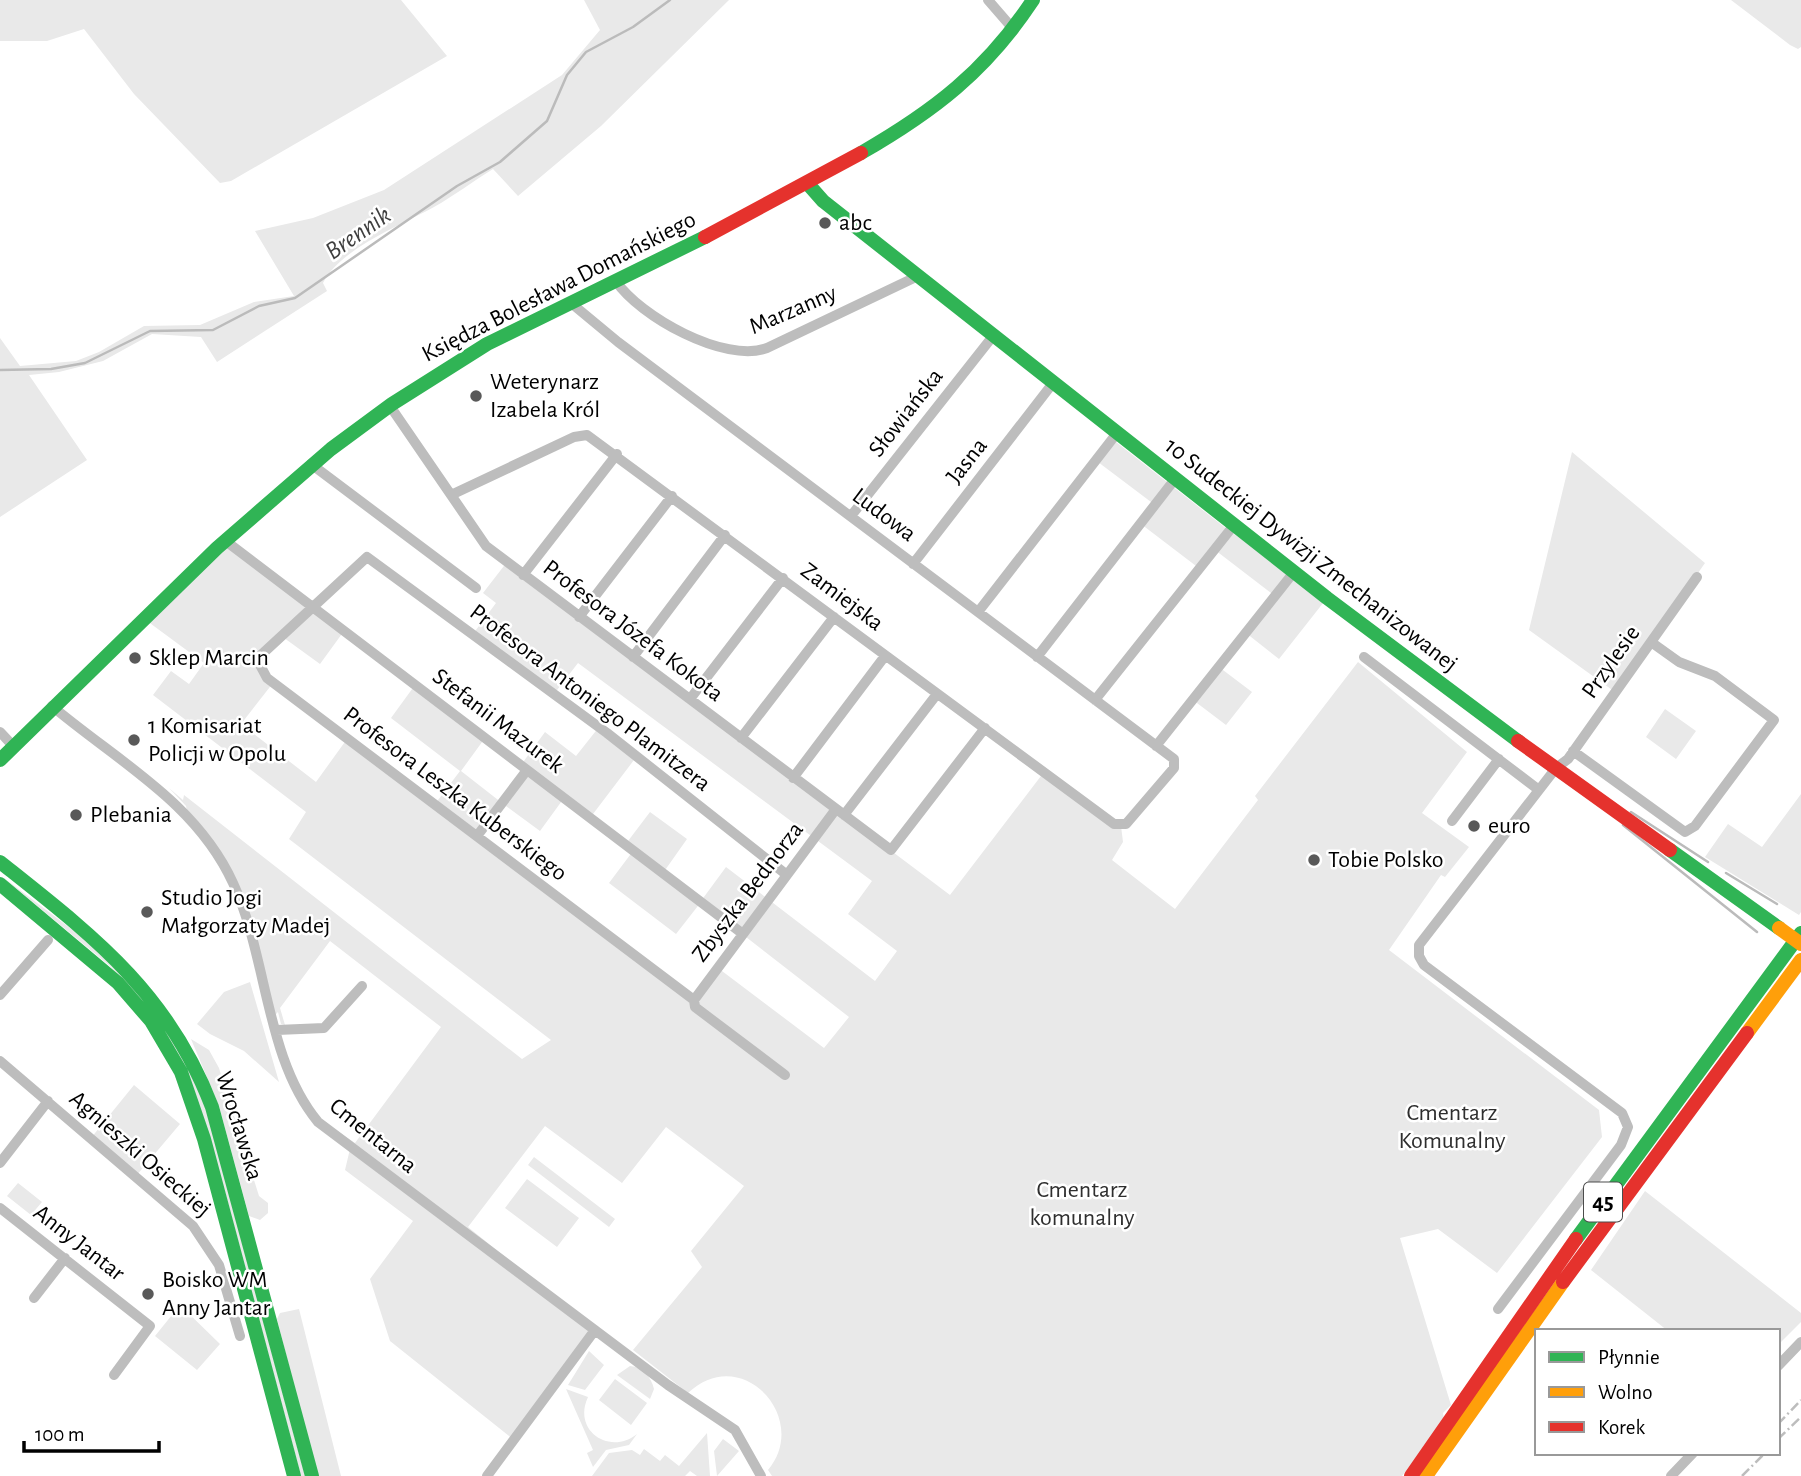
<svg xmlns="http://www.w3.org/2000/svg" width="1801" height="1476" font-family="'Alegreya Sans',sans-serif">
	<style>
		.green { fill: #e9e9e9 }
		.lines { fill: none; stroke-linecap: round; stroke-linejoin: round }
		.stream { stroke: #bbb; stroke-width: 2.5 }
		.street { stroke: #bdbdbd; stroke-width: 10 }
		.fast { stroke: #30b455; stroke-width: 14 }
		.slow { stroke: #ff9f0a; stroke-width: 14 }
		.jam { stroke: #e5322d; stroke-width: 14 }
		.rail { stroke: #bdbdbd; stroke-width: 2.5; stroke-dasharray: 10 3.5 2 3.5; stroke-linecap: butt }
		.slow-bridge { stroke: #ff9f0a; stroke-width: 14 }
		.poi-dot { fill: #595959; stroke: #fff; stroke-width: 2.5 }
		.labels { text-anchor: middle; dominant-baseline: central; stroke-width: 5; stroke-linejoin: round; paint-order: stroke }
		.shield { fill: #fff; stroke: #4c4c4c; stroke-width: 2 }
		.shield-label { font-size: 23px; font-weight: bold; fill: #000 }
		.poi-label { font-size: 24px; fill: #000; stroke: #fff; text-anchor: start }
		.street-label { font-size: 24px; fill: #000; stroke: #fff }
		.park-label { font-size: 24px; fill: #2e2e2e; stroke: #fff }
		.water-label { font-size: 26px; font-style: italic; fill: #3f3f3f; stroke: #fff }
	</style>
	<rect width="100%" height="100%" fill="#fff"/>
	<path class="green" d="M0,0H401L447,56L231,181L220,183L134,94L84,29L47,41H0Z
		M584,0H729L601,126L518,196L493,169C473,181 454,196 434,207C401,225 340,249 323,283L327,291L217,362L201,337L152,334L103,361L59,372L29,375L87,460L0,517V338L20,366L76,361L99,352L144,326L200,325L254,302L294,296L255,231L313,218L384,190L562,75L600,30Z
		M1731,0H1801V47L1798,49L1790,45Z
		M1116,442L1232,533L1294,572L1327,598L1279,659L1246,633L1275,596L1215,550L1200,569L1141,524L1155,505L1098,462Z
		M1572,452L1705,563L1615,692L1529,630Z
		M227,542L344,631L320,664L280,635L261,655L273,683L241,724L316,782L347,739L435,804L460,771L391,718L415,685L485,738L461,771L502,803L527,770L521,765L545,732L576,756L599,727L637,756L590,818L564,798L540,831L502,803L477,836L693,1000L718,968L824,1048L849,1017L701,902L676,934L609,883L633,851L625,845L650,812L687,839L663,873L701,901L726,867L875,981L897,951L848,914L872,881L578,663L554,694L473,634L496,603L483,593L507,562L950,895L1044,772L1121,826L1123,842L1112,860L1175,909L1258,800L1255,796L1358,662L1467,752L1422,813L1469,847L1445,877L1441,875L1389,950L1599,1110L1602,1137L1497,1273L1438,1229L1400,1238L1451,1405L1443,1413L1444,1420L1402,1476H772L768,1470C811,1419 742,1342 688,1393L633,1350L702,1267L691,1251L744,1186L666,1127L622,1183L545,1126L468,1227L595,1330L514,1440L390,1341L370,1279L413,1221L345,1170L350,1149L330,1126L355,1143L441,1027L330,941L280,1008L285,1025L281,1024L278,1012L273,1017L240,900L188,816L186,806L169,788L183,800L184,795L522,1059L551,1040L289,839L306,812L153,695L171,671L189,684L204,663L143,618Z
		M1219,667L1252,692L1226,725L1193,700Z
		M1665,709L1696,731L1676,759L1646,737Z
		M1801,794V912L1799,915L1705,857L1728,824L1762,847Z
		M0,875L107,956L168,1026L201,1090L305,1476H301L224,1188L142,1001L111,967Z
		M250,982L279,1082L244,1051L210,1034L197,1024L224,992Z
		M191,1039L209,1050L219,1068L259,1196L268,1203V1213L260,1220L249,1216L219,1106Z
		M134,1085L180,1124L136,1176L91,1138Z
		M534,1157L615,1219L609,1227L528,1165Z
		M527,1179L579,1218L557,1247L505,1208Z
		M18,1183L42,1202L31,1215L7,1196Z
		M1645,1191L1801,1313V1322L1778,1345V1331H1668L1591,1270Z
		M180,1305L220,1344L197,1370L155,1336Z
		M299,1309L341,1476H317L277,1319L280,1313Z
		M589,1351L604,1365L585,1390L568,1385Z
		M630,1366C643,1367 651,1377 654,1389L650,1399L617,1375Z
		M615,1379L647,1403L631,1425L599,1400Z
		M566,1389L588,1397C572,1431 610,1456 637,1434L629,1445L606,1450L593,1467L587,1453L593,1450Z
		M707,1433L710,1476H697L690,1471L685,1476H592L609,1453L632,1450L640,1455L644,1449L660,1461L665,1455L679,1466Z
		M723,1439L739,1451L717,1476L714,1451Z"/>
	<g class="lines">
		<path class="stream" d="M0,370L51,369L85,363L150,331L213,330L259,306L295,298L457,186L500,162L547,121L567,75L586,52L633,27L670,0
			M1631,812L1708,862
			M1623,825L1757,932
			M1726,873L1777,904"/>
		<path class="street" d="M988,0L1014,30
			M616,281C639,316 725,364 767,348L918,276
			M390,406L486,546L891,850L985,728
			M311,464L476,588
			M451,495L574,437L587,435L1114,824H1126L1174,768V759L618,342L571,303
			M851,516L993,336
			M227,542L743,934
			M913,564L1053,383
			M523,575L617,454
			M978,612L1117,433
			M579,617L672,496
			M633,657L725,535
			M1037,657L1175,479
			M1364,657L1539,790
			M690,699L783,578
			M1095,700L1234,525
			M52,706C117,761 196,802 233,883C268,958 265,1058 318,1122L668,1385L735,1430L761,1476
			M0,732L14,747
			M741,738L834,617
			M1156,746L1294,572
			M1573,751L1685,832L1695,826L1774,720L1715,676L1679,662L1651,642
			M793,778L885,656
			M844,815L937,694
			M1452,821L1499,759
			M477,836L527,770
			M0,995L48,940
			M694,1000L836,809
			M277,1030L324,1028L362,986
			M0,1061L193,1226L219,1265L240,1336
			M785,1075L695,1007L694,1000L267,678L260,665L261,655L367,557L607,733L787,875
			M0,1163L48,1101
			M0,1208L150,1326L114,1375
			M34,1298L65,1258
			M1498,1309L1621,1145L1628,1127L1622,1113L1424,965L1419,956V945L1556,768L1568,759L1697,577
			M1778,1366L1801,1342
			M487,1476L595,1330
			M1671,1476L1693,1453"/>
		<path class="fast" d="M861,153C934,111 986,71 1033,0
			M808,184L823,201L1327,598L1518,741
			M0,760L217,548L331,449L392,404L487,344L705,237
			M1670,850L1779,928
			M0,862C93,936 168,992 212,1107L312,1476
			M0,884L118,983L151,1021L181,1072L204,1139L294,1476
			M1576,1239L1801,933"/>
		<path class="slow" d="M1747,1033L1801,960
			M1426,1476L1563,1282"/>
		<path class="jam" d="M705,237L861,153
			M1518,741L1670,850
			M1563,1282L1747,1033
			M1411,1476L1576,1239"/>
		<path class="rail" d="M1778,1424L1801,1400
			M1778,1439L1801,1417
			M1742,1476L1765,1453"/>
		<path class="slow-bridge" d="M1779,928L1801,944"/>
	</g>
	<g class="poi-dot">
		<circle cx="825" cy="223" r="7"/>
		<circle cx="476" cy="396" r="7"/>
		<circle cx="135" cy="658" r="7"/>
		<circle cx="134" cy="740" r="7"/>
		<circle cx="76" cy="815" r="7"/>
		<circle cx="1474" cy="826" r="7"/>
		<circle cx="1314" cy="860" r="7"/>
		<circle cx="147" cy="912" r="7"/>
		<circle cx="148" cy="1294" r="7"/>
	</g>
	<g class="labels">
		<rect class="shield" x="1584" y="1182.5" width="38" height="39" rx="5"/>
		<g class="shield-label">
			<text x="1603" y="1202">45</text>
		</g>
		<g class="poi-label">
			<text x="839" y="223">abc</text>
			<text x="490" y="382">Weterynarz<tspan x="490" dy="28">Izabela Król</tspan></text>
			<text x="149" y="658">Sklep Marcin</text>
			<text x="148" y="726">1 Komisariat<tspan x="148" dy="28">Policji w Opolu</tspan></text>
			<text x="90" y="815">Plebania</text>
			<text x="1488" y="826">euro</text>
			<text x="1328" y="860">Tobie Polsko</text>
			<text x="161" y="898">Studio Jogi<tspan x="161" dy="28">Małgorzaty Madej</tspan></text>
			<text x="162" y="1280">Boisko WM<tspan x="162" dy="28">Anny Jantar</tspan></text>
		</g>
		<g class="street-label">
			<text transform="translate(559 287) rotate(-27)">Księdza Bolesława Domańskiego</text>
			<text transform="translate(793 310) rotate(-23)">Marzanny</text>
			<text transform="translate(906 413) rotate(-52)">Słowiańska</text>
			<text transform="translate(967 461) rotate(-52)">Jasna</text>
			<text transform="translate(884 515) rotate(37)">Ludowa</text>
			<text transform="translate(1311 555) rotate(38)">10 Sudeckiej Dywizji Zmechanizowanej</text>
			<text transform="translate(842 597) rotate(37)">Zamiejska</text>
			<text transform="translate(633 631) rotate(37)">Profesora Józefa Kokota</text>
			<text transform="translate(1611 662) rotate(-55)">Przylesie</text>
			<text transform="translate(590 698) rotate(37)">Profesora Antoniego Plamitzera</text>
			<text transform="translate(498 721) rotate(37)">Stefanii Mazurek</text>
			<text transform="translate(455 794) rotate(37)">Profesora Leszka Kuberskiego</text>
			<text transform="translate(748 892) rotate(-53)">Zbyszka Bednorza</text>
			<text transform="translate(239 1126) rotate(73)">Wrocławska</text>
			<text transform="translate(373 1136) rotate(39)">Cmentarna</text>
			<text transform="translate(140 1154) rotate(41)">Agnieszki Osieckiej</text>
			<text transform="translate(79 1243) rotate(38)">Anny Jantar</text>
		</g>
		<g class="park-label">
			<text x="1452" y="1113">Cmentarz<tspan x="1452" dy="28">Komunalny</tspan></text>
			<text x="1082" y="1190">Cmentarz<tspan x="1082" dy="28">komunalny</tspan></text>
		</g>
		<g class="water-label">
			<text transform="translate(358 233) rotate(-35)">Brennik</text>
		</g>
	</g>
	<rect x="1535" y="1329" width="245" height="126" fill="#ffffff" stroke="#999999" stroke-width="2"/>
	<rect x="1549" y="1352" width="35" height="10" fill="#30b455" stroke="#999999" stroke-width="2"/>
	<text x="1598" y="1364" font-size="21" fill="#000000">Płynnie</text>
	<rect x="1549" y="1387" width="35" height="10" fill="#ff9f0a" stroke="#999999" stroke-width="2"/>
	<text x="1598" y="1399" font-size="21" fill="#000000">Wolno</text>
	<rect x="1549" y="1422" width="35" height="10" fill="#e5322d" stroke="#999999" stroke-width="2"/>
	<text x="1598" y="1434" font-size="21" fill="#000000">Korek</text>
	<path d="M24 1441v10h135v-10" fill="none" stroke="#000000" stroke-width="3.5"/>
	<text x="35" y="1441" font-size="21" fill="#000000" stroke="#ffffff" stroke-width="5" paint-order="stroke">100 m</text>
</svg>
